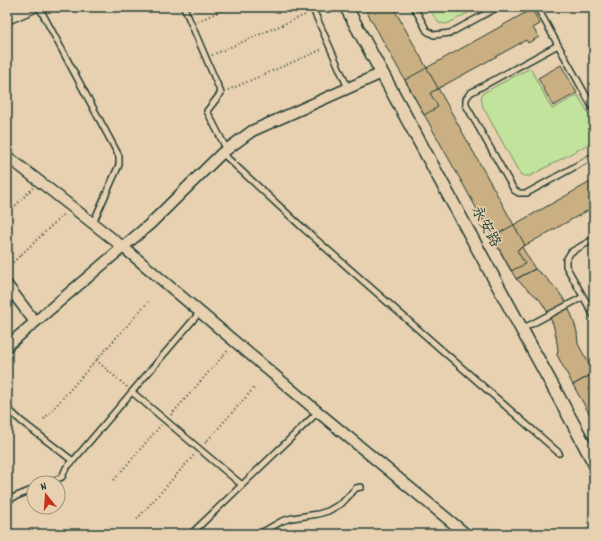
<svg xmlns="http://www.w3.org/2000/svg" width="601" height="541" font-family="Dekko,'LXGW WenKai TC',sans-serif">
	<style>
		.green { fill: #c2e39c; stroke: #709068 }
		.building { fill: #caaf83; stroke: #1f3d34 }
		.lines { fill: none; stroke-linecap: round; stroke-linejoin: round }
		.service-casing { stroke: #1f3d34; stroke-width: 8 }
		.minor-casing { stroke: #1f3d34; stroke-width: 13 }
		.tertiary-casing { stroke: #1f3d34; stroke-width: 15 }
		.path { stroke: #1f3d34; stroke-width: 2; stroke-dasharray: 1 3; stroke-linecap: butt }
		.service { stroke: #e8d1b1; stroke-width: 5 }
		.minor { stroke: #e8d1b1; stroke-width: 10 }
		.tertiary { stroke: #e8d1b1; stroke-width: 12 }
		.labels { text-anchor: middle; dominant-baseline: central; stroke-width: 3; stroke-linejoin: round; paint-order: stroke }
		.street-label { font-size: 15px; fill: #1f3d34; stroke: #e8d1b1 }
	</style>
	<rect width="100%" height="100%" fill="#e8d1b1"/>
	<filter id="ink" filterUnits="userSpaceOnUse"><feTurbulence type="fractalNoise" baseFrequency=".025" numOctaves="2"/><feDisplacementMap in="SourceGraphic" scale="8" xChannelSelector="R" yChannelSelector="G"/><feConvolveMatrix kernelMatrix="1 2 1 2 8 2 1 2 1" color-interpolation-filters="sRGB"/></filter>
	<g filter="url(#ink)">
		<path class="green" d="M428,7H479L447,24L439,23Z
			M530,68L552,109L578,95L594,123V141L530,176H524L520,174L483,107L481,97L483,93Z"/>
		<path class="building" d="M364,7H393L525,245L522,247L535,269L516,279Z
			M532,9L540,24L533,28L539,37L528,43L526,40L430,93L438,107L424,115L405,80Z
			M561,65L577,93L553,106L538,78Z
			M594,180V207L517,250L525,264L511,271L492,237Z
			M535,269L544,276L556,288L565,301L572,316L577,332L578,344L594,373L573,385L557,355L558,350L556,336L553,324L547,311L540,300L530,291L516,279Z
			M594,373V413L590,415L573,385Z"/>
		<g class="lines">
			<defs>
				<path id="service" d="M39,7L119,156V165L93,223
					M184,7L221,93L207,111L227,150
					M312,7L348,88
					M414,7L427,31L434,35L450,33L498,7
					M537,7L594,110
					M558,45L470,93L466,99V105L514,190L519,193H527L594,156
					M222,153L303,228L559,453
					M594,239L571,252L566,260V266L594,316
					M522,329L583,297
					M132,392L242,485
					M7,408L21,421L73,461L200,312
					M48,483L62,477L66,468L73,461
					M7,500L34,489
					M191,534L318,412
					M259,534L282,521L292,518L318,514L328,511L342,503L356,488L361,487"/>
				<path id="minor" d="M7,156L123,247L318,412L466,534
					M7,285L35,322
					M7,346L150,224L222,153L252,131L382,73"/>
				<path id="tertiary" d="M346,7L575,427L594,463
					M7,18L32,7"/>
			</defs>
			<use href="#service" class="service-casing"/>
			<use href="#minor" class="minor-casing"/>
			<use href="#tertiary" class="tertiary-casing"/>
			<path class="path" d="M198,21L230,7
				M212,55L307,14
				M228,90L323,49
				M7,214L33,188
				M7,268L64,214
				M96,360L127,387
				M171,415L229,349
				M44,419L148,302
				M205,443L255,387
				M114,480L161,425
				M137,519L195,454"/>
			<use href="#service" class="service"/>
			<use href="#minor" class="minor"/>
			<use href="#tertiary" class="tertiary"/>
		</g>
	</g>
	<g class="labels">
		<g class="street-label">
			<text transform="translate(485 227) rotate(61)">永安路</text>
		</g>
	</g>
	<rect width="601" height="541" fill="none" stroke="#e8d1b1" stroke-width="24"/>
	<rect x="12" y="12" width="577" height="517" fill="none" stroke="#1f3d34" stroke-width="1.5" filter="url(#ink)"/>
	<g transform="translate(46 495) rotate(343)"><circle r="19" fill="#e8d1b1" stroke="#98967f"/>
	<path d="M0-3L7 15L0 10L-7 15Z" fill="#c8321e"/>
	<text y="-6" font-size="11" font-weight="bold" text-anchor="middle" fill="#1f3d34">N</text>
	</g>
</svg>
